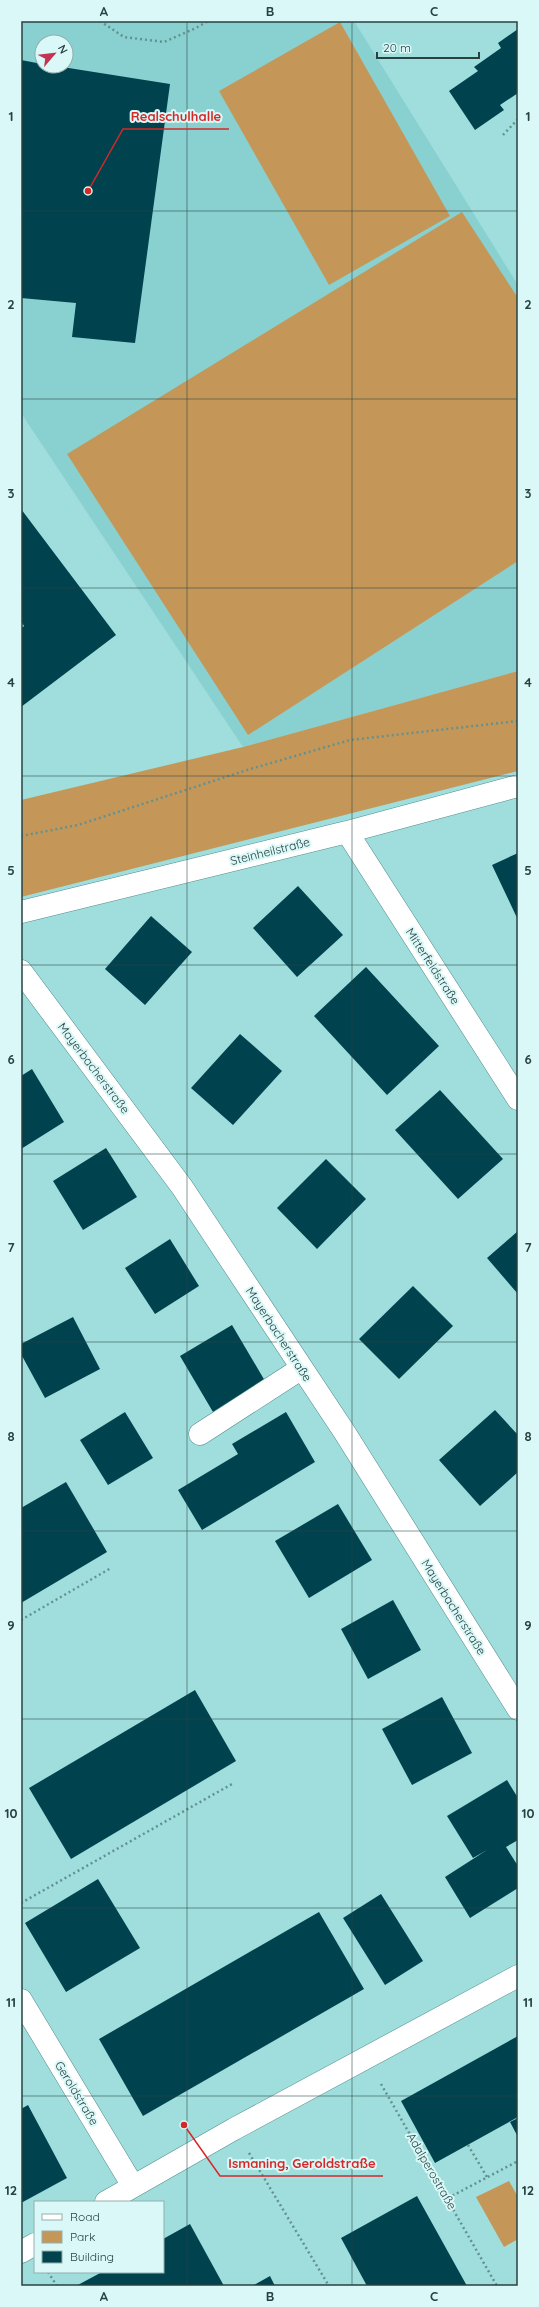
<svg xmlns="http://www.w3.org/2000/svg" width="539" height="2307" font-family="Quicksand,sans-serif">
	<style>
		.built { fill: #89d1d0; fill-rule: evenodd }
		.green { fill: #c49759 }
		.building { fill: #00434f }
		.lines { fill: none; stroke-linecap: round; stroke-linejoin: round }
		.minor-casing { stroke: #528e8d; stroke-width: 23 }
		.path { stroke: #64918f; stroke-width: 2.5; stroke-dasharray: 2 3; stroke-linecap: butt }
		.minor { stroke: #fff; stroke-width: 22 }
		.grid { fill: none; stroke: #284241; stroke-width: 1; stroke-opacity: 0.55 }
		.labels { text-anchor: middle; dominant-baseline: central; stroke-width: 4; stroke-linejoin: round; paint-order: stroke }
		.street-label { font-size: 12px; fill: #284241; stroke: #daf8f7 }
		.leader { fill: none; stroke: #d62828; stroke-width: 1.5 }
		.callout-dot { fill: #d62828; stroke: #daf8f7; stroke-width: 1.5 }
		.callout-label { font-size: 13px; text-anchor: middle; font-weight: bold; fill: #d62828; stroke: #daf8f7; stroke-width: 4; stroke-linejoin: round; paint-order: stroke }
		.neatline { fill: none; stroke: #284241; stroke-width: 1.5 }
		.grid-label { font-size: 13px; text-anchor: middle; font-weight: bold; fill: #284241 }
	</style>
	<rect width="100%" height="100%" fill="#9fdedc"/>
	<path class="built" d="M21,21H354L518,285V671L243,747L21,413ZM42,42H66V66H42Z"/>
	<path class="green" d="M340,22L450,216L329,285L219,91Z
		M462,212L518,298V561L248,735L67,454Z
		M518,671V771L21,897V800L243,747Z
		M509,2181L518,2197V2239L504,2247L476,2197Z"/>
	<path class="building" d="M518,29V93L500,105L504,110L475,130L449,91L478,71L474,67L501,48L498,43Z
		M21,60L42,64V66H56L170,84L135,343L72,337L76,303L21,298Z
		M21,509L116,635L21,707V629L24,626L21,621Z
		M518,853V920L492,865Z
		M298,886L343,935L297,977L253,928Z
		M151,916L192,952L145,1005L105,969Z
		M366,967L439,1046L387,1095L314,1016Z
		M240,1034L282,1071L233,1125L191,1088Z
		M32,1069L64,1122L21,1149V1076Z
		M440,1090L503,1159L458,1199L395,1130Z
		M106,1148L137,1197L83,1230L53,1181Z
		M326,1159L366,1199L317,1249L277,1208Z
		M518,1231V1294L487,1258Z
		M170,1239L199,1286L155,1314L125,1268Z
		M413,1286L453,1326L399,1379L359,1339Z
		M73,1317L100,1369L45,1398L21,1354V1344Z
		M232,1325L265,1381L213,1412L180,1356Z
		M495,1410L518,1435V1472L480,1506L439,1460Z
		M125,1412L153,1458L108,1485L80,1440Z
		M286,1412L315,1462L202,1530L178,1490L238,1454L232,1444Z
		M66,1482L107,1552L21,1603V1508Z
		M338,1504L372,1560L309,1598L275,1541Z
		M393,1600L421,1650L368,1679L341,1629Z
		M195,1690L236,1761L71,1859L29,1788Z
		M442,1697L472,1753L412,1785L382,1729Z
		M507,1780L518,1798V1840L506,1847L518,1866V1888L470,1918L445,1877L487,1850L473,1858L447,1816Z
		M98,1879L140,1948L66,1992L25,1923Z
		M381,1894L423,1961L385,1985L343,1918Z
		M319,1912L364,1989L143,2116L99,2039Z
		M518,2036V2117L435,2163L401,2101Z
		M28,2105L67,2178L21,2203V2109Z
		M518,2118V2137L510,2122Z
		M417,2196L467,2286H367L341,2238Z
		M190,2224L224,2286H76L102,2272H163V2239Z
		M270,2276L275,2286H252Z"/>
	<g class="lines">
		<defs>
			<path id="minor" d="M347,832L518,1099
				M21,912L347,832L518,786
				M21,971L182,1187L345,1433L518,1709
				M200,1434L302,1368
				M21,2000L133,2186
				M106,2202L234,2129L518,1976
				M21,2252L35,2244"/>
		</defs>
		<use href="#minor" class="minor-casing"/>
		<path class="path" d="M100,21L124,37L164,42L196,28L208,21
			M503,135L518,119
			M21,836L78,825L247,770L350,740L518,721
			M21,1620L111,1568
			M21,1903L232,1784
			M381,2084L497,2286
			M468,2145L487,2177
			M249,2153L329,2286
			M448,2198L518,2161
			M48,2272L57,2286"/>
		<use href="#minor" class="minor"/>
	</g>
	<path class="grid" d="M187,21V2286M352,21V2286M21,211H518M21,399H518M21,588H518M21,776H518M21,965H518M21,1154H518M21,1342H518M21,1531H518M21,1719H518M21,1908H518M21,2096H518"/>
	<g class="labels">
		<g class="street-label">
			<text transform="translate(270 851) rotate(-14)">Steinheilstraße</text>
			<text transform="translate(433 966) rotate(57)">Mitterfeldstraße</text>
			<text transform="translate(94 1068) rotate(53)">Mayerbacherstraße</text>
			<text transform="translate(279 1334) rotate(57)">Mayerbacherstraße</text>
			<text transform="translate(454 1607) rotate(58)">Mayerbacherstraße</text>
			<text transform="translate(77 2093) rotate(59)">Geroldstraße</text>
			<text transform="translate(432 2171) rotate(60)">Adalperostraße</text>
		</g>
	</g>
	<path class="leader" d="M88 191L123 129H229M184 2125L220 2176H383"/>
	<g class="callout-dot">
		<circle cx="88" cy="191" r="4"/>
		<circle cx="184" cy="2125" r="4"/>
	</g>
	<g class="callout-label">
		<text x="176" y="121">Realschulhalle</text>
		<text x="302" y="2168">Ismaning, Geroldstraße</text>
	</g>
	<rect width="539" height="2307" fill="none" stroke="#daf8f7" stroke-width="44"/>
	<rect x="34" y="2201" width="130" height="72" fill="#daf8f7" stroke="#93afae"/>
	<rect x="42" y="2214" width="20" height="6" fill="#ffffff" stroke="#93afae"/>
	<text x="70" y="2221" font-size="12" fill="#284241">Road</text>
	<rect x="42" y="2231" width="20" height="12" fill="#c49759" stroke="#93afae"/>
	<text x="70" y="2241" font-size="12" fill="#284241">Park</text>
	<rect x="42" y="2251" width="20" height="12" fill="#00434f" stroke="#93afae"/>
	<text x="70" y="2261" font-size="12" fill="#284241">Building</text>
	<g transform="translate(54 54) rotate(62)"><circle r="19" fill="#daf8f7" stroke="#93afae"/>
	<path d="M0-3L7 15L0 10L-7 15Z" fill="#c43451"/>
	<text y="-6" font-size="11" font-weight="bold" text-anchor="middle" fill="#284241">N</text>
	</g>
	<path d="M377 52v6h102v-6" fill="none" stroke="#284241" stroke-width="2"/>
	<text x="383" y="52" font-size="12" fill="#284241" stroke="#daf8f7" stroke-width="3" paint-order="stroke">20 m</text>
	<rect x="22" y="22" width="495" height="2263" class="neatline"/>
	<g class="grid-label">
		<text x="104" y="16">A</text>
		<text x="270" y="16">B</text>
		<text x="434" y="16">C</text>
		<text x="11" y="121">1</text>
		<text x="528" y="121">1</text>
		<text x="11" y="309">2</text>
		<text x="528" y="309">2</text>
		<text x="11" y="498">3</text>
		<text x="528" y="498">3</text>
		<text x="11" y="687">4</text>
		<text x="528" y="687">4</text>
		<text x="11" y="875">5</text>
		<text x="528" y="875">5</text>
		<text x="11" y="1064">6</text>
		<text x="528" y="1064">6</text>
		<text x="11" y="1252">7</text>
		<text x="528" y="1252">7</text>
		<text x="11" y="1441">8</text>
		<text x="528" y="1441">8</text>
		<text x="11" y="1630">9</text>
		<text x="528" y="1630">9</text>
		<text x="11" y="1818">10</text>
		<text x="528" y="1818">10</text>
		<text x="11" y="2007">11</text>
		<text x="528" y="2007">11</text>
		<text x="11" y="2195">12</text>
		<text x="528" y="2195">12</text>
		<text x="104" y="2301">A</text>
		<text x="270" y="2301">B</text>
		<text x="434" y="2301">C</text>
	</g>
</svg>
